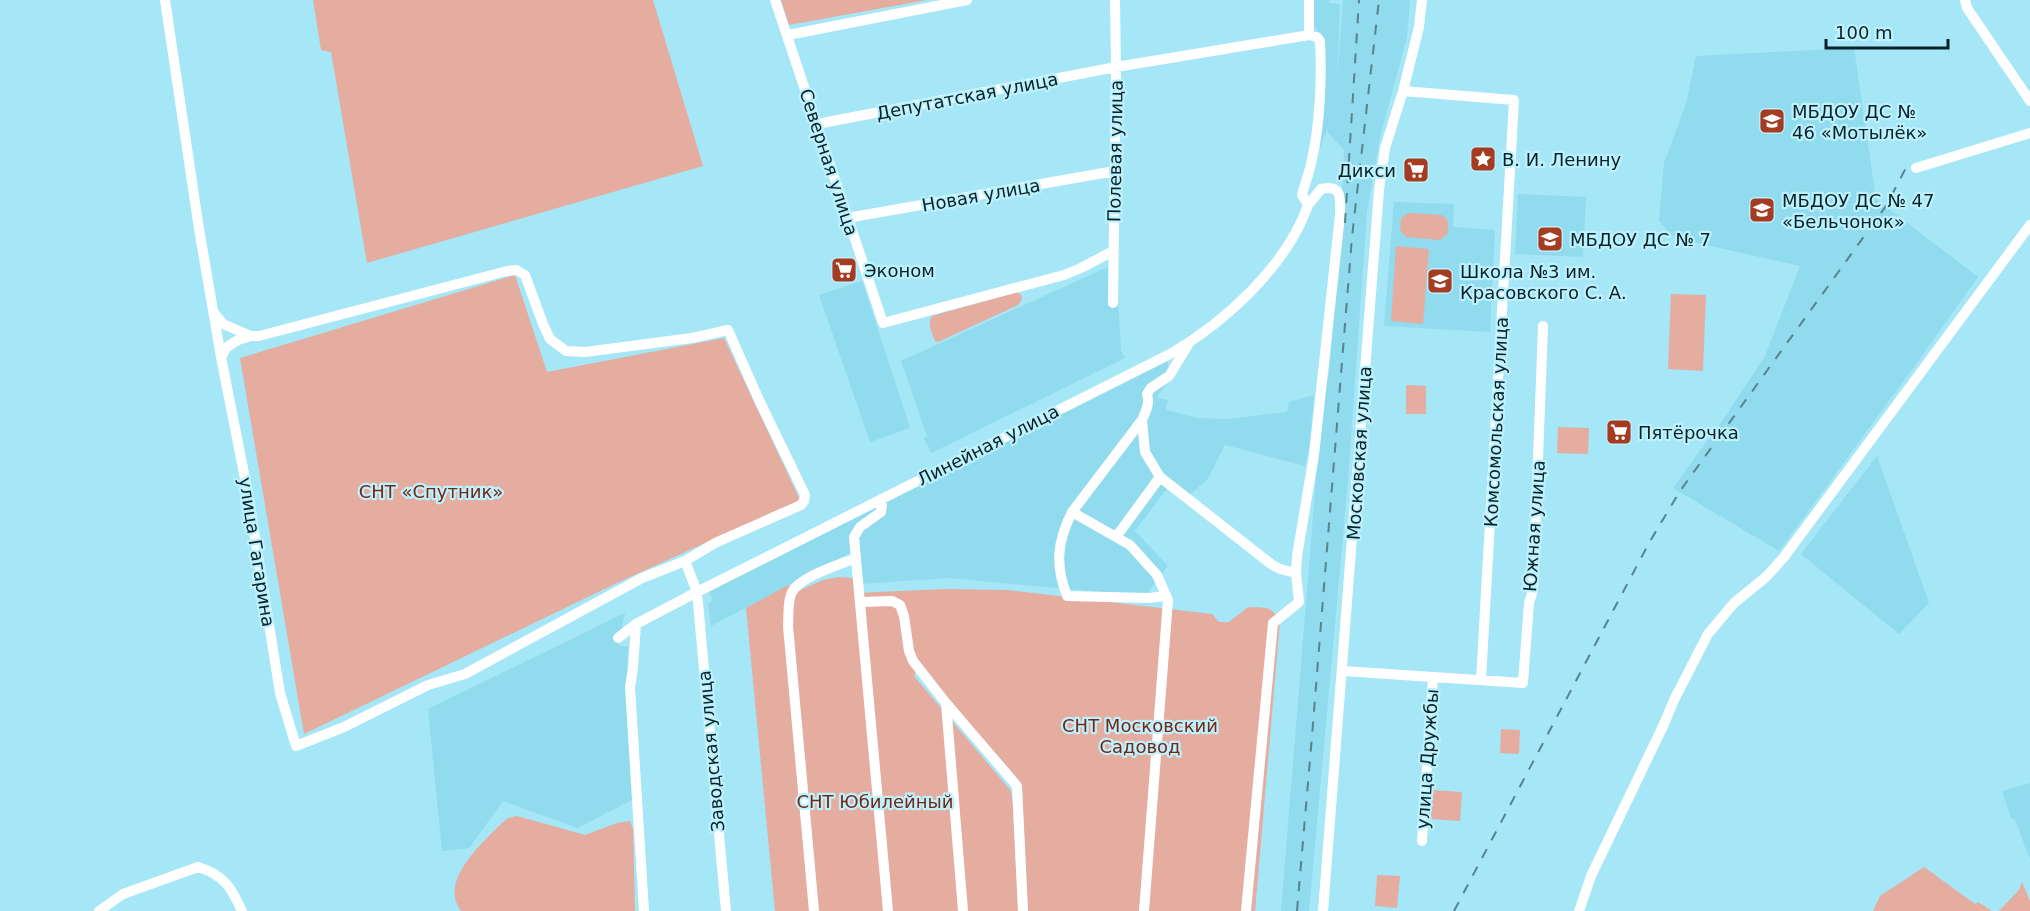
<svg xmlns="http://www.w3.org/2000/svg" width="2030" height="911" font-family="'DejaVu Sans',sans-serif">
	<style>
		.built { fill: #90dbee }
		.green { fill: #e4ad9f }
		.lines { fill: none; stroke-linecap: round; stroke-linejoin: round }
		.minor { stroke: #fff; stroke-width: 10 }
		.rail { stroke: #55848f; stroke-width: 2; stroke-dasharray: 10 10; stroke-linecap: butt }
		.labels { text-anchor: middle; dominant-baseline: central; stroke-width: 4.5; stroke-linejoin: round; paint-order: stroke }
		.street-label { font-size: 18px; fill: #072329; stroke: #bef1fe }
		.poi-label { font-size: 18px; fill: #072329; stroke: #bef1fe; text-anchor: start }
		.park-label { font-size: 18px; fill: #752714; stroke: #bef1fe }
	</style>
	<rect width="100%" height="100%" fill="#a5e6f7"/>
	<path class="built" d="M1310,0H1329V3L1340,4L1337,83L1343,0H1410L1407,37L1380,137L1367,212L1348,481L1309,911H1281L1323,394L1329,376L1341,215L1344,150L1328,133V129L1316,156L1322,39L1316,28L1309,26Z
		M1854,48L1876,199L1978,277L1916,364L1779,551L1673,488L1724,418L1765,356L1800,266L1675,238L1659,221L1664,163L1686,104L1696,56Z
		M1518,194L1586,197L1583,257L1515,254Z
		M1394,202L1454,204L1453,227L1495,230L1490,332L1384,326Z
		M1108,267V302L1118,303L1121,350L1125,358L931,453L924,439L927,436L901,361Z
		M862,281L910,428L870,442L819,295Z
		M1167,361L1173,378L1158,395L1157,398L1168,400L1166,410L1197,418L1228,419L1287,412L1289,402L1314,395L1309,448L1305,466L1225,445L1208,479L1186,498L1168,487L1135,531L1168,566L1145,596L948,578L862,584L859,548L711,626L708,604L713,600L709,592L878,503L936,478Z
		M1877,456L1929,603L1899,634L1801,554Z
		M625,613L618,645L628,647L627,674L636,798L577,828L503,801L469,848L442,851L428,709Z
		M2030,783V859L2015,820L2011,818L2002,791Z"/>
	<path class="green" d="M313,0H653L703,166L367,263L331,52L321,50Z
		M781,0H927L789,25Z
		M1409,213L1442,215L1448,221V233L1440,240L1406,237L1400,230L1401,218Z
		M1396,246L1429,249L1423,324L1391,321Z
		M515,275L547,372L724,338L800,500L617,583L304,734L240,358Z
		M1017,292L1022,296L1021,301L1018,305L938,342L935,341C932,332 927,324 932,316Z
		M1671,294L1706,295L1703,371L1668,369Z
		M1406,385L1426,386V414H1406Z
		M1558,427L1589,428L1588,454L1557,453Z
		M839,577L853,578L856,593L945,589L1007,590L1212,614L1219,622H1229L1248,607C1264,608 1271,605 1280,621L1255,911H1028L1022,790L1017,778L951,703L920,662L914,676L1011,791L1013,806L1018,911H775L746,608L788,585L798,591L823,580Z
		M1501,729L1520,730L1519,754L1500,753Z
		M1432,790L1462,792L1460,821L1431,819Z
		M517,816L585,835L617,823L630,821L633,829L635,911H461C438,881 483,842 502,823L508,818Z
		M1924,867L1975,904L1978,902L1992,911H1873L1880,896Z
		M1377,875L1400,876L1397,908L1375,906Z
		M2022,882L2030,901V911H1999L2019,890Z"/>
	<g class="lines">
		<path class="minor" d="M165,0L199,229L221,357L248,494L280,693L296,746L344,727L428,685L465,674L642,578L685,561L715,543L801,505L804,501L805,495L759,400L728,330L692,338L585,352L566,351L550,339L543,324L525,275L516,270L507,271L259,336H251L238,340L227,347L221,357
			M775,0L883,323L1064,275L1081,268L1113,251
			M1309,0V35
			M1965,0L1967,8L2030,101
			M788,35L967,0
			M1403,91L1514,100L1481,680
			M1916,168L2030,133
			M847,218L1115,171
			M1113,303L1116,67L1115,0
			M214,313L223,324L251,336
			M1142,420L1145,452L1160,477L1271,564L1280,569L1296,573
			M881,499L882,505L881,512L860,527L854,537L888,911
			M1072,512L1130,545L1157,575L1168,600L1144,911
			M1116,537L1160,477
			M685,561L697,592L726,911
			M1165,596L1149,598L1067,596C1055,565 1057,542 1072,512L1142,420C1146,411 1150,403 1147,394L1151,388L1169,376L1188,345
			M861,602L892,601L900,605L904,616L909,651L913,661L946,703L1017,786L1023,911
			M636,624L633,668L630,687L644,911
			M618,638L636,624L697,592L1170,354C1224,323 1287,266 1308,205L1302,195C1305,183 1310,171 1312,159C1320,125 1322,76 1320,41L1317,37L1309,35L1116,67L817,124
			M1343,671L1523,683L1529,603L1533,590L1543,326
			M946,703L963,911
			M1422,841L1433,677
			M99,911L123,894L198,867C224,875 231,887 242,911
			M814,911L788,626C789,615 787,602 792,592C801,576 839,565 856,558
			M1246,911L1273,623L1299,602L1296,573L1297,556L1314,455L1340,215C1340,199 1343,184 1321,189L1308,205
			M1323,911L1379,190L1385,148L1403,91L1419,27L1422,0
			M1579,911L1591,876L1664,724L1674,700L1708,634L1734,603L1766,577L1784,557L2030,225"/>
		<path class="rail" d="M1345,223L1359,0
			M1297,911L1312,736L1352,237L1379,0
			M1454,911L1649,543L1680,491L1886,206L1909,162"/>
	</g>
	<defs>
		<symbol id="school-square" viewBox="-11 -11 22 22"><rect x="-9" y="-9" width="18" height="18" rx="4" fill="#a53c22" stroke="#bef1fe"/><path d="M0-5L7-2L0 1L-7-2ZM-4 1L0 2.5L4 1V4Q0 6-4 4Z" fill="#fff"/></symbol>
		<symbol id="sight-square" viewBox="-11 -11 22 22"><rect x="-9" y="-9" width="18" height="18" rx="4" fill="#a53c22" stroke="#bef1fe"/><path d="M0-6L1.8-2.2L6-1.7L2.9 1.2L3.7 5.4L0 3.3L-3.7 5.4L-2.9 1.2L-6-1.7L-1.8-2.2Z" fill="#fff"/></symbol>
		<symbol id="supermarket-square" viewBox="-11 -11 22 22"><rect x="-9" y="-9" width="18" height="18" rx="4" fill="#a53c22" stroke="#bef1fe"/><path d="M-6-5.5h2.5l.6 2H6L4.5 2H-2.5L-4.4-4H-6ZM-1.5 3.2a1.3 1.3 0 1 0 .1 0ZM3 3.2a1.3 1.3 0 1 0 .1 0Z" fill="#fff"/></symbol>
	</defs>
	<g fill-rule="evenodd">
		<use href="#school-square" x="1757" y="106" width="30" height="30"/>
		<use href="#sight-square" x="1468" y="144" width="30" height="30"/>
		<use href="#supermarket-square" x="1401" y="155" width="30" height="30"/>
		<use href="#school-square" x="1747" y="195" width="30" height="30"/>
		<use href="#school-square" x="1535" y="224" width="30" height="30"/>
		<use href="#supermarket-square" x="829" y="255" width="30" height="30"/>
		<use href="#school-square" x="1425" y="266" width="30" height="30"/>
		<use href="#supermarket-square" x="1604" y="417" width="30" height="30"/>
	</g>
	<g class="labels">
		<g class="street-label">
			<text transform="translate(967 96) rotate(-11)">Депутатская улица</text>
			<text transform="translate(1115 151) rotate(-89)">Полевая улица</text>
			<text transform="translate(829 162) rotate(72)">Северная улица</text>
			<text transform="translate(981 195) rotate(-10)">Новая улица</text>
			<text transform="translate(1496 422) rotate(-87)">Комсомольская улица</text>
			<text transform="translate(988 445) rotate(-27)">Линейная улица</text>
			<text transform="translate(1359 453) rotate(-86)">Московская улица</text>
			<text transform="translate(1534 526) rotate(-86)">Южная улица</text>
			<text transform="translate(257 552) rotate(81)">улица Гагарина</text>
			<text transform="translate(711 751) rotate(-95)">Заводская улица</text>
			<text transform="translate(1427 759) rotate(-86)">улица Дружбы</text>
		</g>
		<g class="poi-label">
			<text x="1792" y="111">МБДОУ ДC №<tspan x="1792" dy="21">46 «Мотылёк»</tspan></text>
			<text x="1502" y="159">В. И. Ленину</text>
			<text x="1396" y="170" text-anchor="end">Дикси</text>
			<text x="1782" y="200">МБДОУ ДС № 47<tspan x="1782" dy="21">«Бельчонок»</tspan></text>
			<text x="1570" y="239">МБДОУ ДС № 7</text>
			<text x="864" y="270">Эконом</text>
			<text x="1460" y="271">Школа №3 им.<tspan x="1460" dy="21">Красовского С. А.</tspan></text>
			<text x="1638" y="432">Пятёрочка</text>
		</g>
		<g class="park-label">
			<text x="431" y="491">СНТ «Спутник»</text>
			<text x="1140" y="725">СНТ Московский<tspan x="1140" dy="21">Садовод</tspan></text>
			<text x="875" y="801">СНТ Юбилейный</text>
		</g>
	</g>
	<path d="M1826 39v9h122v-9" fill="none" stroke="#072329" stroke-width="3"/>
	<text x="1835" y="39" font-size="18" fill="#072329" stroke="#bef1fe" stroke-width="4.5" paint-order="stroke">100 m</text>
</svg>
